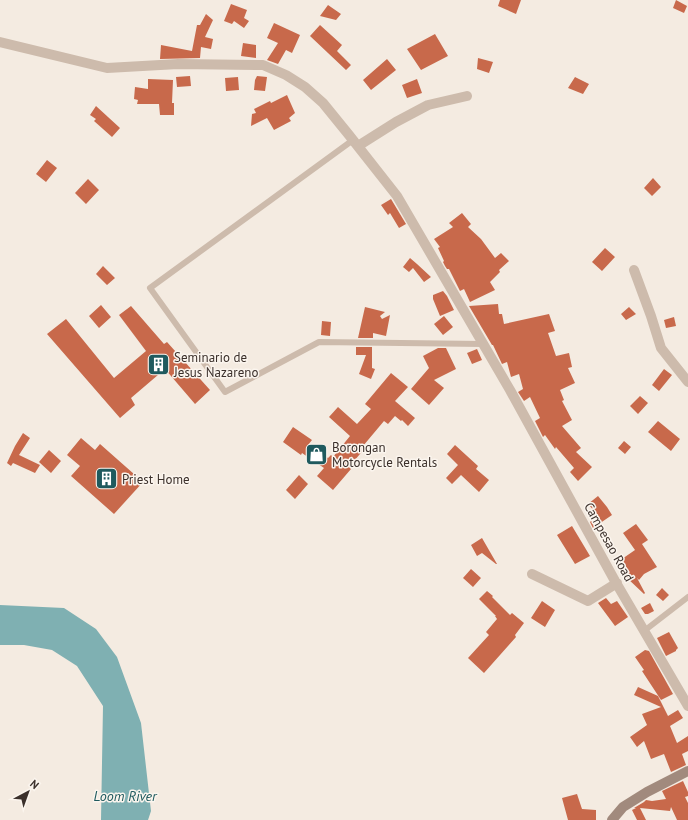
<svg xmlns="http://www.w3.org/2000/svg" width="688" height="820" font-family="'PT Sans',sans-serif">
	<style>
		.water { fill: #7fb0b2 }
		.building { fill: #c8694b }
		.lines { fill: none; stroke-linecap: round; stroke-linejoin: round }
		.lane { stroke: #cdbbac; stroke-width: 6 }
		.street { stroke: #cdbbac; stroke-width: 10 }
		.secondary { stroke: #a18a7d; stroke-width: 10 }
		.labels { text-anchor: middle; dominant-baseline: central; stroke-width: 3; stroke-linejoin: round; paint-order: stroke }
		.poi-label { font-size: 13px; fill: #3b302b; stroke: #fbf5ee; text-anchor: start }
		.street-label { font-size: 13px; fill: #3b302b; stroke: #fbf5ee }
		.water-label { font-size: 14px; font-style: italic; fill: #1f5a5e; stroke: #fbf5ee }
	</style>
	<rect width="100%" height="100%" fill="#f4ebe1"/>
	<path class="water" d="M0,605L64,608L96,629L117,657L141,723L151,811L148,820H101L103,706L77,666L52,650L24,645H0Z"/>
	<path class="building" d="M500,0H521L516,14L498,6Z
		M676,0L687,6L684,13L673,8Z
		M231,4L247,10L244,18L249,21L244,28L234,21L232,24L224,21Z
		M328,5L341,14L336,20L320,16Z
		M206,14L213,20L205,37L213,39L211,49L201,47L200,58L160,59L161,45L192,51L197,25H200Z
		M274,23L300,35L292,53L286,50L278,64L267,60L278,43L267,38Z
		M320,25L342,45L337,51L351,65L346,70L310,36Z
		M435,34L448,56L421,70L407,49Z
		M243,43L256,45V58L241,56Z
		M478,58L493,62L489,73L477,69Z
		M387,59L396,70L371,90L363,80Z
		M190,76L191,86L177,87L176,77Z
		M257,76L267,77L265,91L254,90L255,80Z
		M238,77L239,90L226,91L225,78Z
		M575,77L589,84L583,94L568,88Z
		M148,79L173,80L172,103H174V115H160L159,104H137L138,100L134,99L135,87L148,89Z
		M417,79L422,93L407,98L402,85Z
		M287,95L295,113L289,118L291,121L274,130L267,118L251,126L252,114L256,113L254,109L270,101L271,103Z
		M96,106L120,128L112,137L94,121L96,119L90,115Z
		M47,160L57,168L46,182L36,174Z
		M653,178L661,187L652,196L644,188Z
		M88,179L99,190L86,204L75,193Z
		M391,199L406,224L399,228L390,213L388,215L381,205Z
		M462,213L471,224L468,227L481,239L495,258L501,253L509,261L499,270L500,272L490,282L495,290L470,302L464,289L460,291L449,269H447L445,266L443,262L444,261L438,248L440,247L434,239L453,227L449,223Z
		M605,248L615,257L602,271L592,262Z
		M410,258L417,264L431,277L424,282L413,268L409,272L403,267Z
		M103,266L115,278L107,285L96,274Z
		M443,291L447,296L454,310L440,316L433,299V295Z
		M498,304L499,314H502L504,324L549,314L555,331L548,333L556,356L569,353L572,367L568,368L575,383L560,390L564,400L562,401L572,420L562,426L581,448L576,452L592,467L578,481L570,472L574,468L556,447L555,449L545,435L543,437L535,421L540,418L530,397L524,401L518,392L523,389L519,374L511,377L507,362L502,364L493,345H492L469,306Z
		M101,305L111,317L99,328L89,316Z
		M131,306L164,344L167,342L210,390L195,404L165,369L131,398L135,405L120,418L47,334L66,319L114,378L146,351L119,315Z
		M365,307L385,312L380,316L382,319L390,315L386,336L373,333V338H358Z
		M629,307L636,314L626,320L621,314Z
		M444,316L453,327L443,335L434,324Z
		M674,317L676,326L666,328L664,320Z
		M322,321L331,322L330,336L321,335Z
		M356,347H372V368L375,369L371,379L359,374L366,355H356Z
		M438,348H446L456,369L434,380L444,388L429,405L411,389L429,368L423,356Z
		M477,349L482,360L472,364L467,353Z
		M664,369L672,375L659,391L652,385Z
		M391,373L408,387L395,401L415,418L408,426L402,420L401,421L395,416L388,424L384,421L363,446L365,448L349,467L351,469L333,490L317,476L324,468L302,453L301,455L283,442L293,427L312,440L308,445L328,458L331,455L333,457L350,436L329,417L338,407L357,424L371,409L365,404Z
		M640,396L648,403L638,414L630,406Z
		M658,421L680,439L671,451L648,432Z
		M23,433L30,438L19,455L40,465L35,473L13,463L11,466L7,463L15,446Z
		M81,438L95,450L100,444L143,482L114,514L71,476L80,466L67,455Z
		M624,441L631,447L625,454L618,448Z
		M455,445L478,466L476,469L489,480L479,492L461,475L452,484L446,478L458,465L447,454Z
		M49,450L61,461L51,473L39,462Z
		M299,475L308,484L295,499L286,490Z
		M598,496L607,507L612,515L593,528L590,522L598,515L588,504Z
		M636,524L648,540L642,544L657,567L644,574L639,580L637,578L645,593L644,594L626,577L630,572L628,570L622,559L635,550L623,533Z
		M572,526L590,556L575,564L557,535Z
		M482,538L497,564H496L482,553L477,556L471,545Z
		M471,569L481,578L473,587L463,578Z
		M662,588L669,595L663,601L656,595Z
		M487,591L493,596L492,597L510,615L512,613L524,623L515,635L516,637L484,673L468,658L489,635L486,632L497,619L495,616H496L479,599Z
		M606,598L611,604L617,601L628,617L615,626L598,603Z
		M542,601L555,610L545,627L531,618Z
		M650,603L654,611L648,614H645L641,608Z
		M669,632L678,648L676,650V651L666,656L657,638Z
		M645,650L649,651L673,694L661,700L642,671L644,670L635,657Z
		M638,687L658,696L668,716L678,710L683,718L670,726L677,743L688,736V751L682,754L686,765L671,772L664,754L651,759L644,741L637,747L630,737L647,725L642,714L661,707L634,695Z
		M683,781L688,792V796L685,797L688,803V820H677L671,807L670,811L640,808L646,820H637L632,810L636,808H634L644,802L646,800L652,801L666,799L662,791Z
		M577,794L582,809L596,810V820H568L562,798Z"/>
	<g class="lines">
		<path class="lane" d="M353,140L150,288L225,392L319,342L483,344
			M644,631L688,597"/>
		<path class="street" d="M0,42L107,68L178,64L263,65L286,75L305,87L323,103L349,135L397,196L510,390L615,581L688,706
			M358,146L396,122L428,105L467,96
			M634,270L651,316L661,348L688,382
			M532,574L588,601L617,583"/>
		<path class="secondary" d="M612,820L623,807L647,792L688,771"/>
	</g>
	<defs>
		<symbol id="building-square" viewBox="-11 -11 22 22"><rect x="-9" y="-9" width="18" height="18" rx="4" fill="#1f5a5e" stroke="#fbf5ee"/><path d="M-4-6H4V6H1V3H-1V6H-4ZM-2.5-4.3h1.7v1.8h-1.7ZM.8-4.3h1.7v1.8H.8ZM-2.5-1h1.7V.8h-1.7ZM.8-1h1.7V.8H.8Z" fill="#fff"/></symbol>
		<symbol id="shop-square" viewBox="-11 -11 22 22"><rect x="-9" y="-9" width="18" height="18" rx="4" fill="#1f5a5e" stroke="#fbf5ee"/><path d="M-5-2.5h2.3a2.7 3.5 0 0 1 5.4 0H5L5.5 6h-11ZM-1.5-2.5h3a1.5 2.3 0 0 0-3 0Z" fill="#fff"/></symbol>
	</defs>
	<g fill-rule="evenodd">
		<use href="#building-square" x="146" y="352" width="25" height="25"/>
		<use href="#shop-square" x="304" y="442" width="25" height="25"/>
		<use href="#building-square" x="94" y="466" width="25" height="25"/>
	</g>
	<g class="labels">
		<g class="poi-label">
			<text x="174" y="357">Seminario de<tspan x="174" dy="15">Jesus Nazareno</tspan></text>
			<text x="332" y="447">Borongan<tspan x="332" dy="15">Motorcycle Rentals</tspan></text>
			<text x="122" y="479">Priest Home</text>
		</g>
		<g class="street-label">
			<text transform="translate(609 542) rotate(61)">Campesao Road</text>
		</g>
		<g class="water-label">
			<text x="125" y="796">Loom River</text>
		</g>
	</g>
	<g transform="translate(28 792) rotate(41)" stroke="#fbf5ee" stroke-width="3" paint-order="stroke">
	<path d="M0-3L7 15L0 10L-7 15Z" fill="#3b302b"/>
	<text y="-6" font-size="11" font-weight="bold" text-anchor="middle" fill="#3b302b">N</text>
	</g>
</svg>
